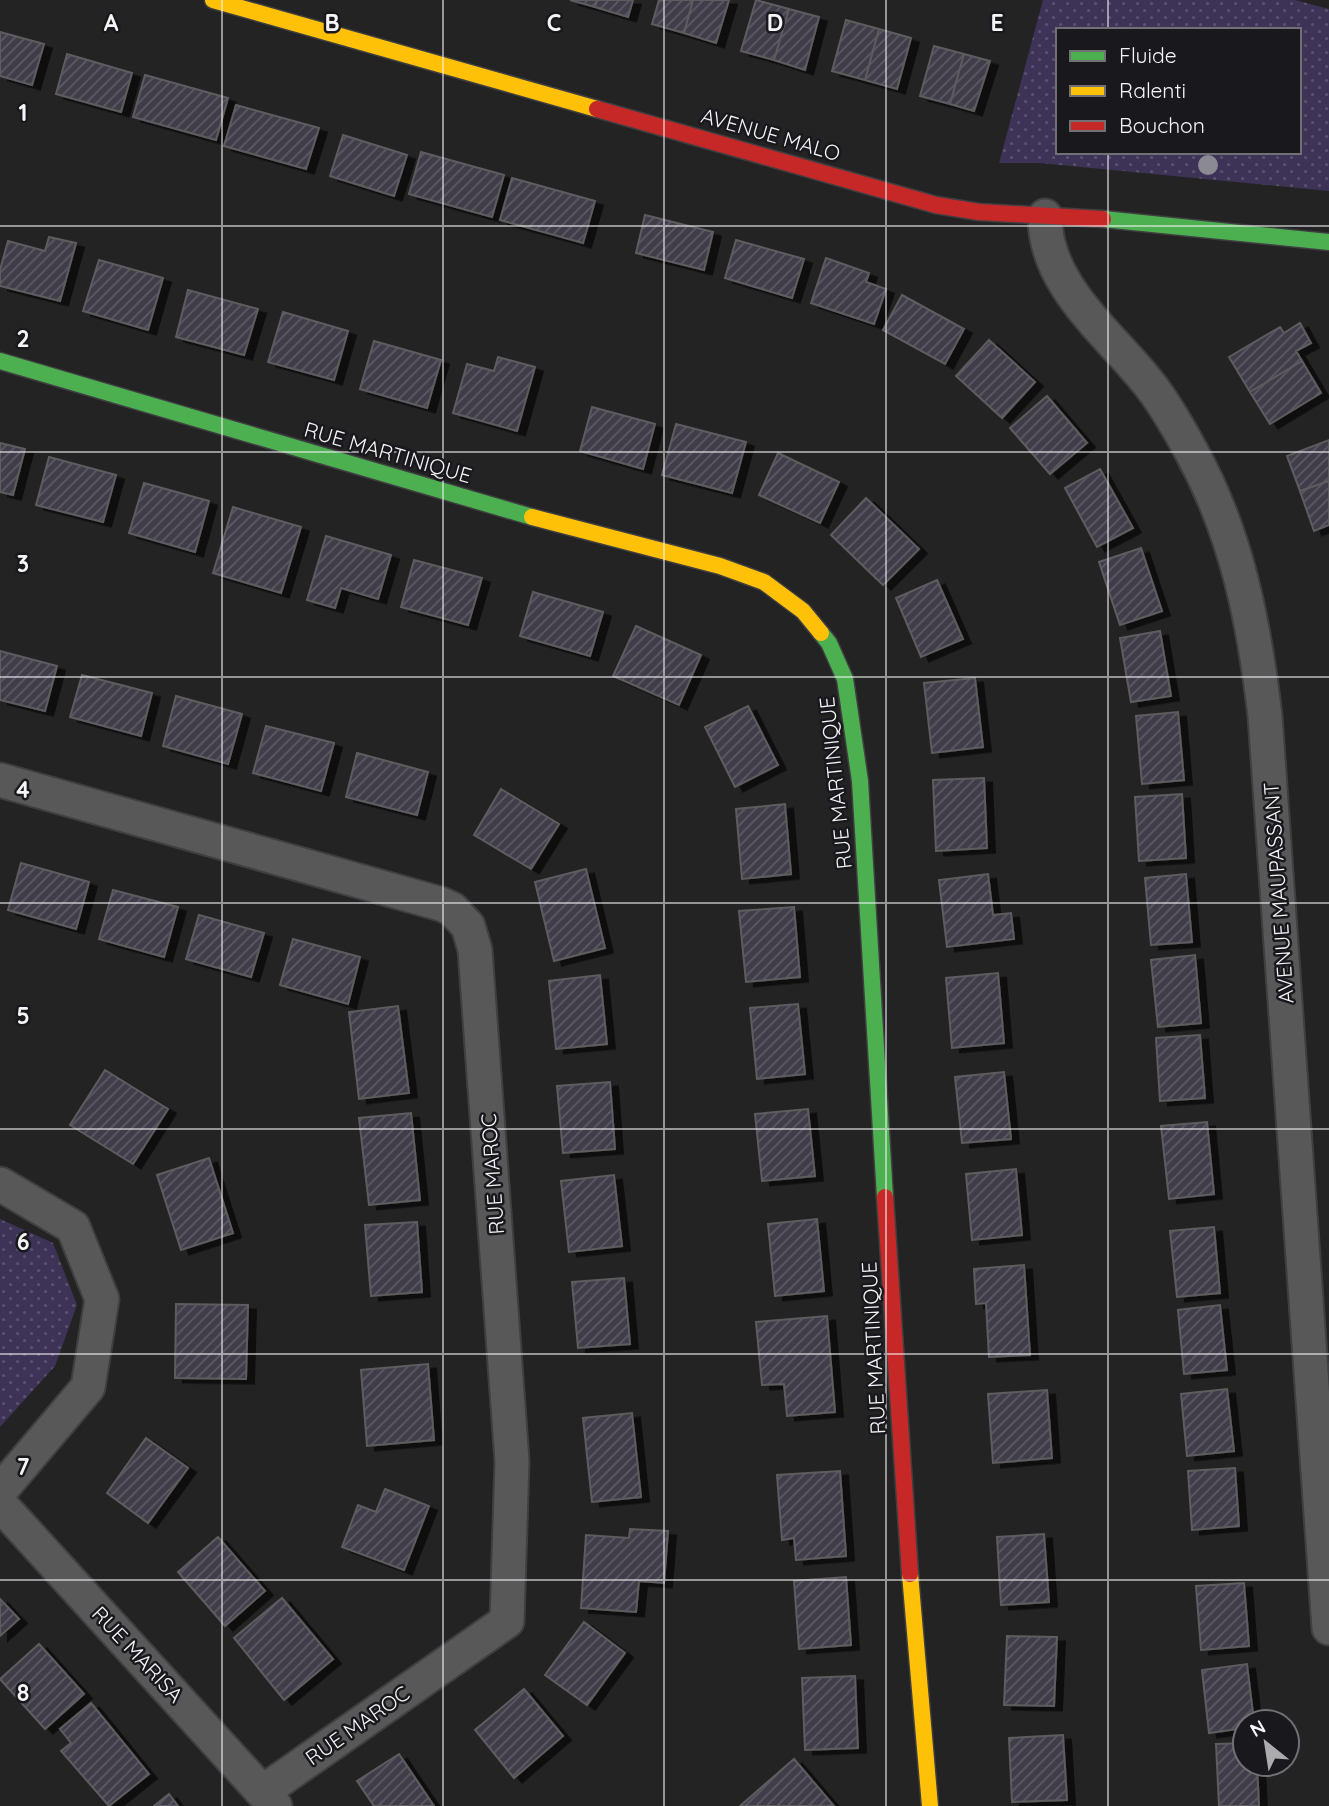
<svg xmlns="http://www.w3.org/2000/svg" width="1329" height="1806" font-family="Quicksand,sans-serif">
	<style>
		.park { fill: url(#park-dots); fill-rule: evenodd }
		.building { fill: url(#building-hatch); stroke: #5d5d5e; stroke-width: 2; filter: url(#shadow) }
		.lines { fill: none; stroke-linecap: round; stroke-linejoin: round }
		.street-casing { stroke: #3f3e40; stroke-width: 37 }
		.fast-casing { stroke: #3f3e40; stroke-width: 19 }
		.slow-casing { stroke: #3f3e40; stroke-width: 19 }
		.jam-casing { stroke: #3f3e40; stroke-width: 19 }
		.street { stroke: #585859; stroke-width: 33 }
		.fast { stroke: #4caf50; stroke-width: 16 }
		.slow { stroke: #ffc107; stroke-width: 16 }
		.jam { stroke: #c62828; stroke-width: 16 }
		.tree { fill: #8b8994 }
		.grid { fill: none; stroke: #f5f4f7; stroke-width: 2; stroke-opacity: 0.55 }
		.labels { text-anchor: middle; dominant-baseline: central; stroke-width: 5; stroke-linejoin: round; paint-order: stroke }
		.street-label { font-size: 21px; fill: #f5f4f7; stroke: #19181c }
		.grid-label { font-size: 23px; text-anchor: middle; font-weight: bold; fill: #f5f4f7; stroke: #19181c; stroke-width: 5; stroke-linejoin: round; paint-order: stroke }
	</style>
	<defs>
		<pattern id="park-dots" width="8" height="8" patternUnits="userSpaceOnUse" patternTransform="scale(1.75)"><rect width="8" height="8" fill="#3d3356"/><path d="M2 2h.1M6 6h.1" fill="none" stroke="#5a516f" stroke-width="1.8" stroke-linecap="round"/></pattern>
		<pattern id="building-hatch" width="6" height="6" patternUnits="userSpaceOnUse" patternTransform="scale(1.75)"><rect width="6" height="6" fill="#413d4a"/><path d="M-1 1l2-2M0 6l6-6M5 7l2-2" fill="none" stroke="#5d5a65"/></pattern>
		<filter id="shadow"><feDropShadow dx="8" dy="4.5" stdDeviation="0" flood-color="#0009"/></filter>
	</defs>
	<rect width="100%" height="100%" fill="#232324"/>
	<path class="park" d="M1043,0H1295L1329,9V191L1040,163H999ZM1058,30H1299V152H1058Z
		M0,1219L53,1243L77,1305L55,1366L0,1427Z"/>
	<path class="building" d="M570,0H597L595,7Z
		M597,0H633L628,17L595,7Z
		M659,0H693L684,33L652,24Z
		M693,0H729L716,43L684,33Z
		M756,0L789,9L774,60L741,51Z
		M789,9L819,17L805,70L774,60Z
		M846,20L879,29L865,80L832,71Z
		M879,29L911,38L897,89L865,80Z
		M0,32L44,44L32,85L0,76Z
		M934,46L964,54L950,104L920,96Z
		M67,54L132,73L121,112L56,94Z
		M964,54L990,61L974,111L950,104Z
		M145,75L228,98L216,140L133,117Z
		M236,105L319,128L306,169L224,146Z
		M343,135L407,155L394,196L330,176Z
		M421,152L504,175L492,217L409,194Z
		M512,178L595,201L583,243L500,220Z
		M645,215L713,232L704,270L636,253Z
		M49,237L76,243L60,301L0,286V270L8,241L45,251Z
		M736,240L804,259L792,298L725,278Z
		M826,258L869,273L866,282L886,289L874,324L811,303Z
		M99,260L163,278L148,330L83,311Z
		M188,290L258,309L244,355L176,337Z
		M902,295L964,329L945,364L883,330Z
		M283,312L348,331L334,380L268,362Z
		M1300,323L1311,343L1296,351L1302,361L1250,392L1229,357L1280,327L1284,333Z
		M989,340L1035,382L1002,418L956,376Z
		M374,341L441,360L427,408L360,389Z
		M498,357L535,367L517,431L453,413L467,364L494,371Z
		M1302,361L1321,393L1270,424L1250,392Z
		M1047,396L1087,443L1050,474L1010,428Z
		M592,407L655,424L643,469L580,451Z
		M676,424L746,442L732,493L662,475Z
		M1329,440V481L1300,491L1287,456Z
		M0,443L25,449L13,495L0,492Z
		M778,453L839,482L820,523L759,495Z
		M49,457L116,475L103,522L36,505Z
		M1100,469L1133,528L1097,547L1065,488Z
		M1329,481V525L1314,531L1300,491Z
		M144,483L209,501L195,552L129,533Z
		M866,498L919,549L883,585L831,535Z
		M233,507L301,527L281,593L213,573Z
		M326,536L391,555L378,599L341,588L335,608L307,600Z
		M1141,548L1162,611L1120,625L1099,562Z
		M414,560L482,578L468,625L401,607Z
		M937,580L963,639L921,657L896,598Z
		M533,592L603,612L590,656L520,636Z
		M636,626L701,655L679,705L613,676Z
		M1160,631L1171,696L1131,702L1120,638Z
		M0,651L57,666L45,711L0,700Z
		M82,675L152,693L141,736L70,717Z
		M975,678L983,747L932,753L924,683Z
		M176,696L242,714L228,764L163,746Z
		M748,706L778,765L735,787L705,727Z
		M1178,712L1184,780L1142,784L1136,716Z
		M266,726L334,743L321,791L253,773Z
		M357,753L428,772L417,815L346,797Z
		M984,778L987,848L936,851L933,780Z
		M501,789L559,824L531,869L474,835Z
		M1182,794L1186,858L1139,861L1135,797Z
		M785,804L791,874L742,879L736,809Z
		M21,863L89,882L76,929L8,910Z
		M586,869L605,948L554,961L535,882Z
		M988,874L993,915L1011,913L1014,939L947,947L939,880Z
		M1186,874L1192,942L1151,945L1145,878Z
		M113,890L178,907L164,957L99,939Z
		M794,907L800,977L746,982L739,911Z
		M199,915L264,933L251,977L186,959Z
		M293,939L360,957L348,1004L280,985Z
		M1195,955L1201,1023L1158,1027L1151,960Z
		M998,973L1004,1043L952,1048L946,978Z
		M600,975L607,1044L556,1049L549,981Z
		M798,1004L805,1074L757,1079L750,1008Z
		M398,1006L409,1093L359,1099L349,1012Z
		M1200,1035L1205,1098L1160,1101L1156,1038Z
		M105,1070L168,1109L133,1164L70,1125Z
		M1004,1072L1011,1139L962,1143L955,1077Z
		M610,1082L615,1149L563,1153L557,1086Z
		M808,1109L815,1176L762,1181L755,1114Z
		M411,1113L420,1200L369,1205L359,1118Z
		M1207,1122L1214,1194L1169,1199L1161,1126Z
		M209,1158L233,1233L181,1250L157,1175Z
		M1016,1169L1022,1235L972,1240L966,1174Z
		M614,1175L622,1246L569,1252L561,1181Z
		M817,1219L824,1291L775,1296L768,1224Z
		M417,1222L422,1292L371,1296L365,1225Z
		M1214,1227L1220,1293L1177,1297L1170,1231Z
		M1024,1265L1030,1355L989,1357L986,1303L976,1304L974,1269Z
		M624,1278L630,1344L578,1348L572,1282Z
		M176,1304L248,1305L246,1379L175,1378Z
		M1220,1305L1227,1370L1184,1374L1178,1310Z
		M827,1316L835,1412L787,1416L784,1384L762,1385L756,1322Z
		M428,1364L434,1440L367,1446L361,1370Z
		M1227,1389L1234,1451L1187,1456L1181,1394Z
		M1047,1390L1052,1458L993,1463L988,1394Z
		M632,1413L641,1497L592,1502L583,1418Z
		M146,1438L188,1468L148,1523L107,1493Z
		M1235,1468L1239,1526L1192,1530L1188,1471Z
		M840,1471L846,1556L796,1560L794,1538L782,1540L777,1475Z
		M385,1489L429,1506L404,1570L342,1547L358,1505L376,1512Z
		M630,1529L668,1531L664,1583L639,1581L636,1612L581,1608L586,1535L629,1538Z
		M1044,1534L1049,1602L1001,1605L997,1537Z
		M218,1537L265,1591L225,1626L178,1572Z
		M846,1577L851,1645L799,1649L794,1581Z
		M1244,1583L1249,1646L1201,1650L1196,1586Z
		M282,1598L333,1659L284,1700L234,1638Z
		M0,1599L19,1619L0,1636Z
		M584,1622L625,1653L587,1705L545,1675Z
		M1007,1636L1057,1637L1054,1706L1004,1705Z
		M39,1644L84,1694L45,1729L0,1679Z
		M1247,1664L1254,1722H1245V1728L1209,1733L1202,1670Z
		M855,1676L858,1748L805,1750L802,1678Z
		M524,1689L563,1736L514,1778L475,1730Z
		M91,1703L149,1774L109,1806L61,1751L71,1743L60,1729Z
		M1063,1735L1067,1800L1012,1802L1009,1738Z
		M1245,1743V1764H1257L1259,1806H1219L1216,1744Z
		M399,1754L434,1806H374L357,1781Z
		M794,1759L834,1806H740Z
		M169,1794L178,1806H154Z"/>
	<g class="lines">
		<defs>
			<path id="street" d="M1045,216C1044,283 1106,331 1145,379C1163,400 1178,427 1191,451C1237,534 1254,623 1265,716L1329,1628
				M0,780L441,904L452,909L468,926L475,950L512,1461L507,1621L264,1791
				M0,1184L73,1227L102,1299L88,1387L0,1491
				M0,1504L275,1806"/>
			<path id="fast" d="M1103,219L1329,242
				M0,361L532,517
				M821,633L829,643L845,679L860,781L885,1197"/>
			<path id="slow" d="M213,0L597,109
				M532,517L720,566L764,582L803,611L821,633
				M910,1574L930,1806"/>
			<path id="jam" d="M597,109L936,205L979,212L1103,219
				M885,1197L910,1574"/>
		</defs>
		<use href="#street" class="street-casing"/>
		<use href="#fast" class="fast-casing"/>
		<use href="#slow" class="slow-casing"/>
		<use href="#jam" class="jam-casing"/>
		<use href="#street" class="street"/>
		<use href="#fast" class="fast"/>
		<use href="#slow" class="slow"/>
		<use href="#jam" class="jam"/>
	</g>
	<circle class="tree" cx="1208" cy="165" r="10"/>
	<path class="grid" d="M222,0V1806M443,0V1806M664,0V1806M886,0V1806M1108,0V30M1108,152V1806M0,226H1329M0,452H1329M0,677H1329M0,903H1329M0,1129H1329M0,1354H1329M0,1580H1329"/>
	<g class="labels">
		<g class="street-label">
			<text transform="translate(771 134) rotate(16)">AVENUE MALO</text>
			<text transform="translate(388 452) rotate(16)">RUE MARTINIQUE</text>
			<text transform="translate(835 783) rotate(-96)">RUE MARTINIQUE</text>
			<text transform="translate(1278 893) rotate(-94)">AVENUE MAUPASSANT</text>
			<text transform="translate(492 1174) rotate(-94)">RUE MAROC</text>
			<text transform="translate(873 1348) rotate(-93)">RUE MARTINIQUE</text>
			<text transform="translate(138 1654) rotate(47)">RUE MARISA</text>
			<text transform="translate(357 1725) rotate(-35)">RUE MAROC</text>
		</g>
	</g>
	<g class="grid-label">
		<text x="111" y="31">A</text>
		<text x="332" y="31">B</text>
		<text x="554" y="31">C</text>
		<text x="775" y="31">D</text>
		<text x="997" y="31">E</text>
		<text x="23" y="121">1</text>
		<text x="23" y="347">2</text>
		<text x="23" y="572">3</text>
		<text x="23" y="798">4</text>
		<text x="23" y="1024">5</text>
		<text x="23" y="1250">6</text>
		<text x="23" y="1475">7</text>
		<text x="23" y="1701">8</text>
	</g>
	<rect x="1056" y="28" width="245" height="126" fill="#19181c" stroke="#717074" stroke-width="2"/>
	<rect x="1070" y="51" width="35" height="10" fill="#4caf50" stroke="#717074" stroke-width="2"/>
	<text x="1119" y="63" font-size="21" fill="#f5f4f7">Fluide</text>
	<rect x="1070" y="86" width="35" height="10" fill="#ffc107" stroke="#717074" stroke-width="2"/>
	<text x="1119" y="98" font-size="21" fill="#f5f4f7">Ralenti</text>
	<rect x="1070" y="121" width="35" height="10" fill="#c62828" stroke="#717074" stroke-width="2"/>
	<text x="1119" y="133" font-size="21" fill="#f5f4f7">Bouchon</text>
	<g transform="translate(1266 1743) rotate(330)"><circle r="33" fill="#19181c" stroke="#717074" stroke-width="2"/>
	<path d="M0-5L12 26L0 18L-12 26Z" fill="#acabad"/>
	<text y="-10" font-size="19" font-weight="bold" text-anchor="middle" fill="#f5f4f7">N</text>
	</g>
</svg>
